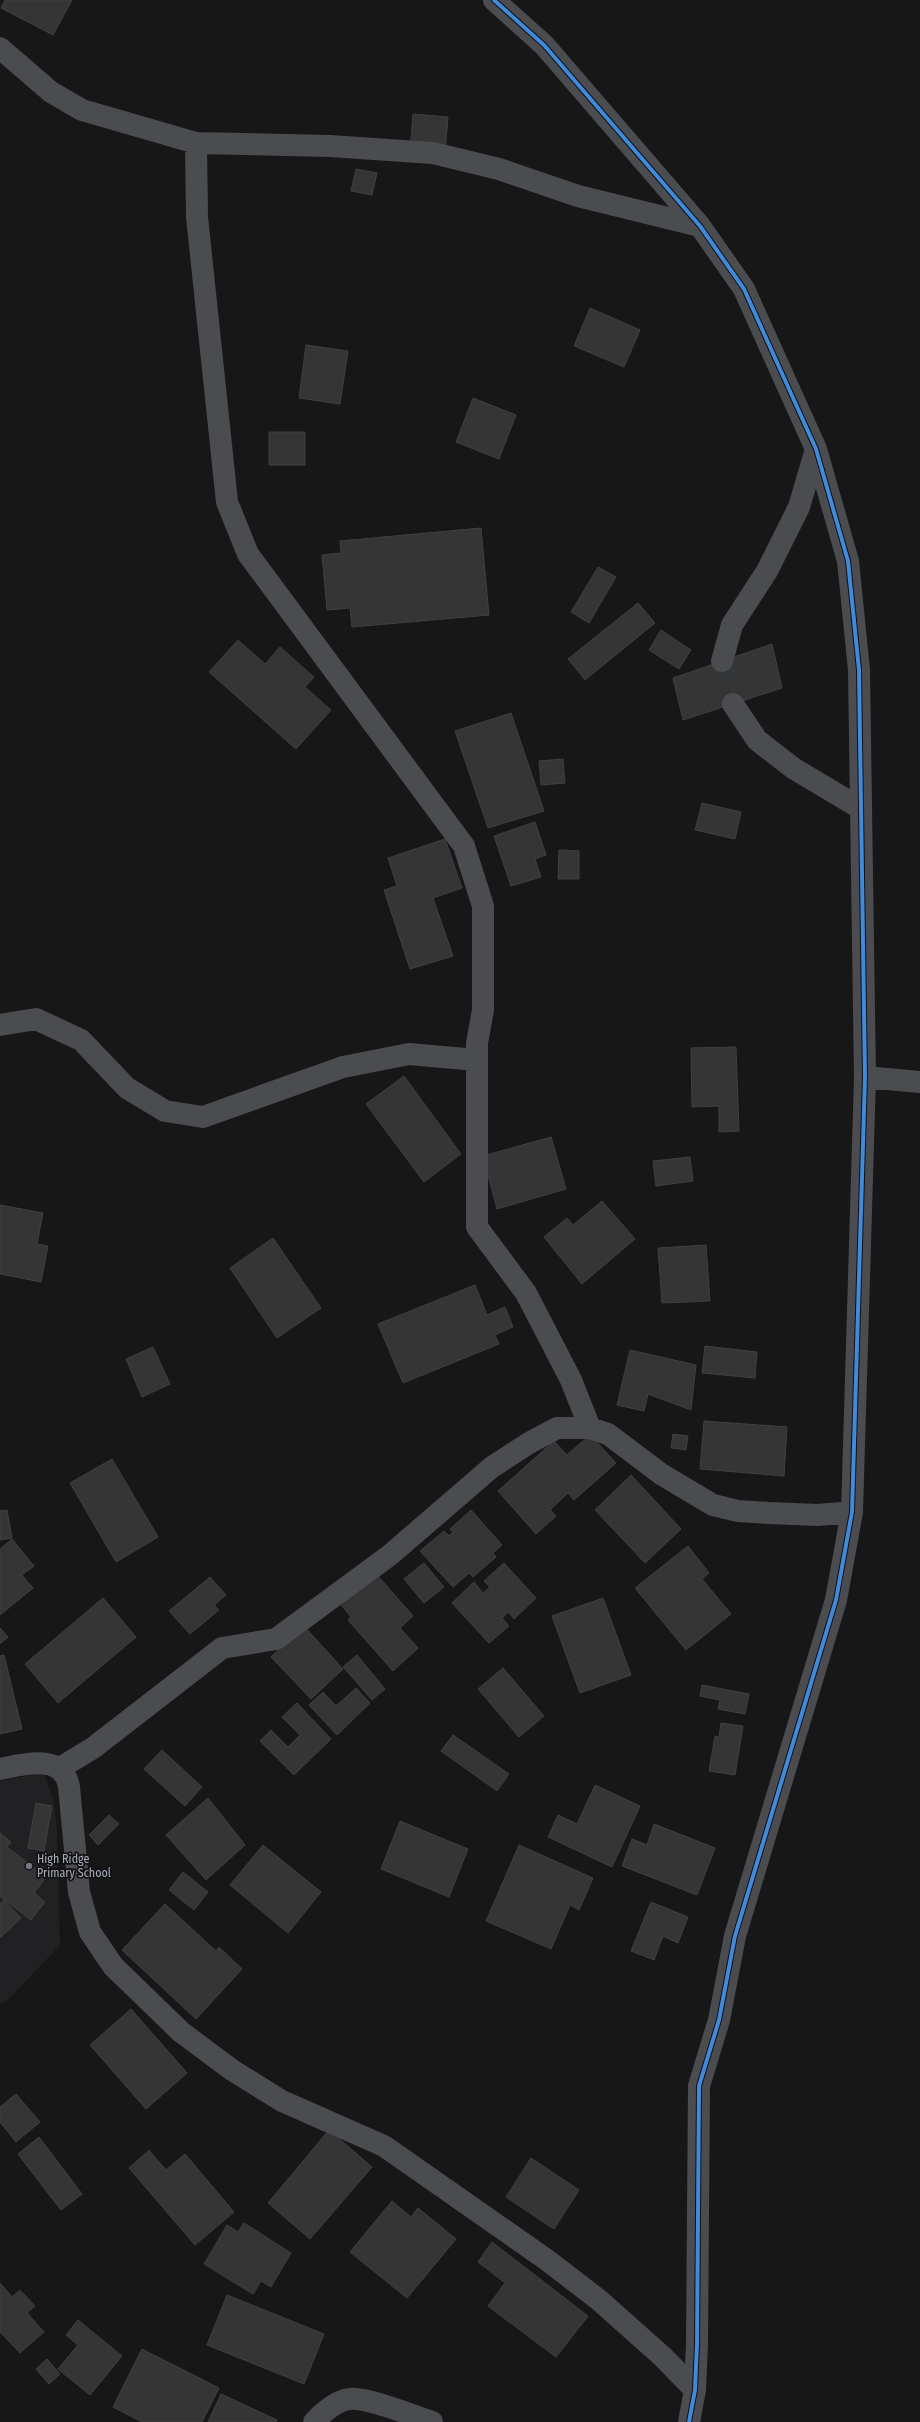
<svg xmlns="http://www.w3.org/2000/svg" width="920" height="2422" font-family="'Fira Sans Condensed',sans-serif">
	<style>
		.built { fill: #212123 }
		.building { fill: #353536; stroke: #3f4043 }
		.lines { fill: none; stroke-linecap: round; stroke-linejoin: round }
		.minor-tunnel { stroke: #343537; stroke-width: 22; stroke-dasharray: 22 11; stroke-linecap: butt }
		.minor { stroke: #4b4c50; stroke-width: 22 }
		.cycleway-casing { stroke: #111113; stroke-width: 6 }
		.cycleway { stroke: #408adc; stroke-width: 4 }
		.poi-dot { fill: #757880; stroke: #111113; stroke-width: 1.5 }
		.labels { text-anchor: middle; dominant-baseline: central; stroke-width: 3.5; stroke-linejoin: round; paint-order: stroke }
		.poi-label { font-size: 12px; fill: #a8adb8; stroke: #111113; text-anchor: start }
	</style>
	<rect width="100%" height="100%" fill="#171717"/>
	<path class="built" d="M44,1773L54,1802L57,1830L60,1945L7,2001L0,2004V1781Z"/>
	<path class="building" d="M5,0H72L53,35L1,8Z
		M413,114L448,117L445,153L410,151Z
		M356,169L377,173L372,195L351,191Z
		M590,308L640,330L624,367L574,346Z
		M306,345L348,351L340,404L299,398Z
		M473,398L516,415L499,459L456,442Z
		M269,432H305V465H269Z
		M481,528L489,615L352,627L350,608L327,610L322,555L341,553L340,541Z
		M598,567L616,577L589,623L571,612Z
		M638,603L655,623L585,680L568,659Z
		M661,630L691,650L679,669L649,650Z
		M238,640L265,664L280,647L314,677L305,687L331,710L296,749L209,672Z
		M772,644L782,688L683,720L673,678Z
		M511,713L544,811L488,828L455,731Z
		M563,759L565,783L541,785L539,761Z
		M702,803L741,812L735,839L695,830Z
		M535,822L546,855L535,859L541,877L511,886L494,836Z
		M445,839L462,888L433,898L453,956L410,969L384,890L397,886L388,858Z
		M559,850L579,851V879H558Z
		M736,1047L739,1131L719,1132V1106L692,1107L691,1048Z
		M404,1076L461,1154L424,1182L366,1104Z
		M551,1137L566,1189L497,1209L483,1156Z
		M690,1157L693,1181L656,1186L653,1161Z
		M602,1201L635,1239L582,1284L544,1237L567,1218L573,1225Z
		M0,1205L43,1213L37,1244L48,1246L41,1282L0,1274Z
		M273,1238L321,1308L277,1338L230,1268Z
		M706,1245L710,1301L662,1303L658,1248Z
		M475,1285L487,1315L505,1307L513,1327L495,1335L499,1344L403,1383L378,1324Z
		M705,1346L757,1352L755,1378L702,1373Z
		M153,1347L170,1384L142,1397L126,1359Z
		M630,1350L696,1365L691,1410L648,1394L644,1411L617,1405Z
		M704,1421L787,1427L784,1476L700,1469Z
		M673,1434L688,1436L686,1450L671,1448Z
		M590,1435L616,1463L574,1500L568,1493L550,1510L556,1516L536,1534L498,1491L554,1441L567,1455Z
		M112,1459L158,1537L116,1562L70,1483Z
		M631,1475L681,1529L645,1563L595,1510Z
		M7,1510L12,1538L0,1540V1511Z
		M471,1510L502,1545L493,1553L496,1557L473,1577L469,1573L453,1587L420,1551L444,1531L449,1536L453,1532L450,1529Z
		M12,1539L34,1566L22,1575L33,1588L0,1615V1549Z
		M688,1546L709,1573L702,1579L731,1614L686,1650L635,1588Z
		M424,1563L444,1587L424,1603L404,1579Z
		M504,1563L536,1598L514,1619L508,1612L502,1618L509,1626L489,1643L452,1603L474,1582L483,1593L490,1587L484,1581Z
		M378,1576L413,1616L400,1628L418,1648L393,1671L348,1620L351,1617L337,1600Z
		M210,1577L226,1595L214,1605L219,1610L190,1634L169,1611Z
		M103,1598L136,1637L58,1703L25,1664Z
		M603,1598L631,1675L580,1693L552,1616Z
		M304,1626L343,1669L311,1699L271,1657Z
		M0,1628L8,1637L1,1643H0Z
		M4,1655L22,1729L0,1734V1656Z
		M357,1655L385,1689L372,1700L343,1667Z
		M503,1668L544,1716L519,1737L478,1689Z
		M702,1685L749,1694L745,1714L718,1709L720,1700L700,1696Z
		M356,1688L370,1703L337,1735L309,1705L323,1692L336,1706Z
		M297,1703L331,1739L294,1775L260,1741L271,1730L288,1747L300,1735L282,1717Z
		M721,1723L743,1726L735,1775L709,1771L715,1736L719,1737Z
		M453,1735L509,1774L497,1791L441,1751Z
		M162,1750L202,1787L185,1806L144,1769Z
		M595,1785L640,1806L612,1867L548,1837L558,1815L577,1824Z
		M208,1798L245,1845L206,1880L166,1835Z
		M36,1803L52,1806L44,1851L28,1848Z
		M109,1815L119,1824L98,1845L89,1835Z
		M400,1821L468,1849L449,1897L381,1869Z
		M654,1824L715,1848L697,1895L622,1866L632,1839L647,1845Z
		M0,1833L11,1842L7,1847L46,1877L34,1893L45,1902L31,1920L0,1896Z
		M263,1845L321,1892L288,1933L230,1885Z
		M519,1845L593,1878L579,1910L570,1905L551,1949L486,1921Z
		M183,1872L208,1892L194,1910L169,1890Z
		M4,1900L21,1918L0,1938V1904Z
		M651,1902L688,1917L678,1943L663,1936L654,1960L631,1951Z
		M165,1904L216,1951L219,1947L242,1969L196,2019L122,1950Z
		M131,2009L187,2073L146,2109L90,2045Z
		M16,2094L40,2122L16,2142L0,2122V2107Z
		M329,2130L372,2167L310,2239L268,2203Z
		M39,2137L82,2194L61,2210L18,2154Z
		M149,2150L166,2170L185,2154L234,2212L195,2245L129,2168Z
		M531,2158L579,2190L554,2229L506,2197Z
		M392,2201L411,2217L418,2208L456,2239L407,2298L350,2252Z
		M244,2223L291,2253L271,2287L261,2281L253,2294L204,2264L227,2225L238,2232Z
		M492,2242L588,2316L556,2357L488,2306L505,2283L478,2262Z
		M0,2283L12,2297L20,2290L35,2306L27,2313L44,2332L20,2353L0,2332Z
		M227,2295L324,2334L304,2384L207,2345Z
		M78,2320L122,2356L90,2395L58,2369L78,2345L66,2335Z
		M142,2349L219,2388L202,2422H142L113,2407Z
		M47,2359L60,2374L49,2384L36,2369Z
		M221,2394L277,2420L276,2422H208Z"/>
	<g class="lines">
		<path class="minor-tunnel" d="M722,661L733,704"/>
		<path class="minor" d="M494,0L544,45L700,226L744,289L816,449L848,561L859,670L865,1077L852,1512L836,1600L735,1936L719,2020L699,2086L697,2344L695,2390L689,2422
			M0,48L51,92L82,110L196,143L330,146L433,153L499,169L578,196L700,226
			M196,143L197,217L227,502L248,554L464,846L483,906V1010L477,1043V1227L526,1293L571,1380L590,1428
			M722,661L732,625L767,571L799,507L816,449
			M733,704L757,740L793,768L860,808
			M0,1025L36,1019L81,1040L127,1088L165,1111L203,1117L343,1067L409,1054L477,1060
			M865,1077L920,1082
			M60,1768L93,1748L222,1648L276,1639L390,1555L492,1467L529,1443L557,1428H590L608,1434L661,1474L713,1505L738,1511L769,1513L818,1515L852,1512
			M0,1769C25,1764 63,1753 69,1787L79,1892L90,1932L113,1966L181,2032L232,2070L282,2101L384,2146L547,2260L599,2300L663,2357L695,2390
			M314,2422C322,2413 337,2400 350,2399C367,2397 414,2416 432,2422"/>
		<defs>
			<path id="cycleway" d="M494,0L544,45L700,226L744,289L816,449L848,561L859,670L865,1077L852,1512L836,1600L735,1936L719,2020L699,2086L697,2344L695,2390L689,2422"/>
		</defs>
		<use href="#cycleway" class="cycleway-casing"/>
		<use href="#cycleway" class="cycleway"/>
	</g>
	<circle class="poi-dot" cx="29" cy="1866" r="4"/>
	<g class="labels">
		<g class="poi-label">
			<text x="37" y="1859">High Ridge<tspan x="37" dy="14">Primary School</tspan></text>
		</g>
	</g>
</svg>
